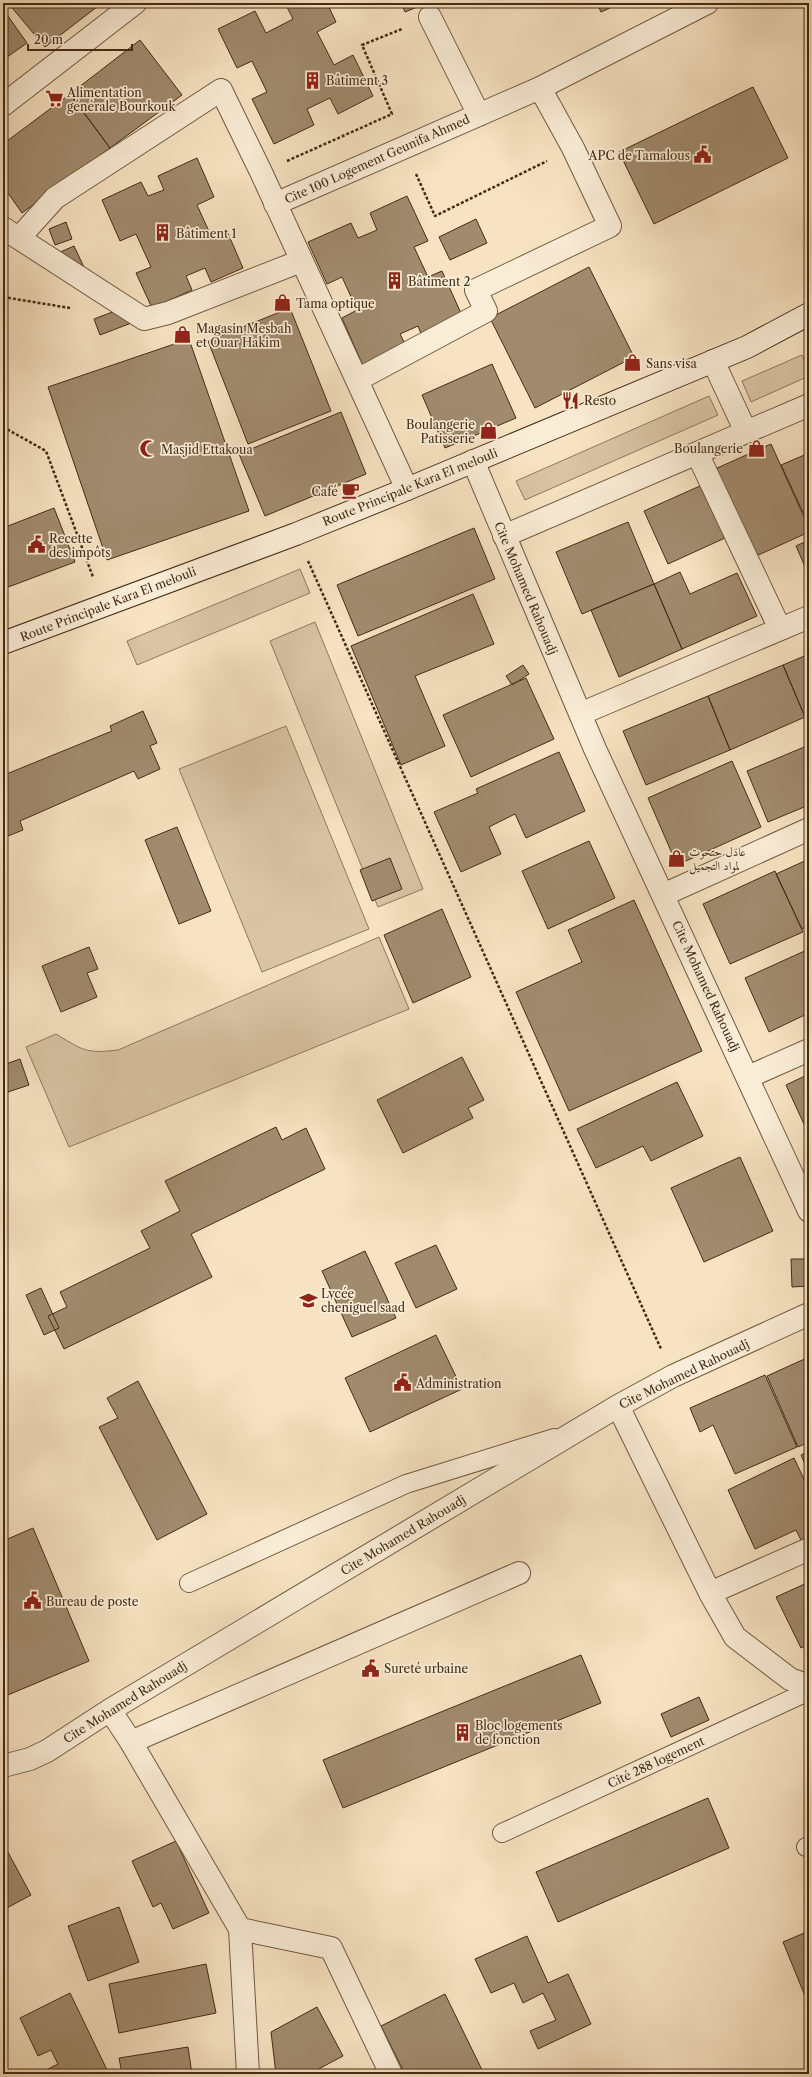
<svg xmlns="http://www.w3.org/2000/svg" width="812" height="2077" font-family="'Libre Caslon Text',Amiri,serif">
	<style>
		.green { fill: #d9c4a5; stroke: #8e785e }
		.building { fill: #a18b6f; stroke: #442b16 }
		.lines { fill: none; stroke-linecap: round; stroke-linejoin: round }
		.service-casing { stroke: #715941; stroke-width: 20 }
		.minor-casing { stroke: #715941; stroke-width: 24 }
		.secondary-casing { stroke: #442b16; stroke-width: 24 }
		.path { stroke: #442b16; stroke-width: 2.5; stroke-dasharray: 3 2; stroke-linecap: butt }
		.service { stroke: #faedd7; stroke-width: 18 }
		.minor { stroke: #faedd7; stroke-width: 22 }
		.secondary { stroke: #faedd7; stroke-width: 22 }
		.labels { text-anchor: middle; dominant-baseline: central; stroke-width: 3.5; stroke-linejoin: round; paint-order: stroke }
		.poi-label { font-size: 12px; fill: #442b16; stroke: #faedd7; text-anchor: start }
		.street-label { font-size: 12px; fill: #442b16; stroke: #faedd7 }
	</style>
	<rect width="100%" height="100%" fill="#f7e3c2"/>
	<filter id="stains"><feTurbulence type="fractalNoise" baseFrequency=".005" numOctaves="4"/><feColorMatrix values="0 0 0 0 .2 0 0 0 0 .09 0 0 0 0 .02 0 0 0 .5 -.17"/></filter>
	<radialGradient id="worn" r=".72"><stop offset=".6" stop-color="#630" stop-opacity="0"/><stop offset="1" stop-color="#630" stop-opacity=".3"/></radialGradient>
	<path class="green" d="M802,355L809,370V376L751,402L742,381Z
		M709,396L718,415L525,500L516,481Z
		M300,569L310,593L137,665L127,641Z
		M315,622L423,889L378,907L270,641Z
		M286,726L369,929L262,972L179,769Z
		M379,937L409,1009L69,1147L26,1047L56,1034C83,1050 85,1054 118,1050Z"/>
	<path class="building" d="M8,3H102L45,47Z
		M285,3H327L336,22L317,32L334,65L353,55L373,96L338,114L330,98L307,109L314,125L274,144L252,99L267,92L252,61L237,68L218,29L255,11L266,33L293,19Z
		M401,3H427L405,12Z
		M597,3H621L601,12Z
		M3,9L27,43L3,60Z
		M140,40L182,95L110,148L70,94Z
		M753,87L788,158L654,224L619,152Z
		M70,94L110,148L22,213L3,186V144Z
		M197,158L214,197L197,205L212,238L227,231L243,268L211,282L205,268L186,276L192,290L152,308L136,273L151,267L136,234L120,241L102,200L141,182L148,196L164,190L158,176Z
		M407,196L428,241L414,247L428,277L442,271L464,320L423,339L418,326L400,334L407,348L364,368L342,318L357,310L342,277L327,284L308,242L351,223L358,238L377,230L370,213Z
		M476,219L487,243L450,260L439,237Z
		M66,222L72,239L55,245L49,229Z
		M74,246L90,280L75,288L58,253Z
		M589,267L634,357L535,408L490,318Z
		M128,306L134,322L100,335L94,319Z
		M290,308L331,411L248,444L208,341Z
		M189,339L249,511L107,560L48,387Z
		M492,364L516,418L445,448L422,395Z
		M341,412L366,474L265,516L239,454Z
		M771,444L809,528V532L754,557L715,469Z
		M809,453V525L781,465Z
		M702,485L725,538L668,564L644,511Z
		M54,508L75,562L3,589V528Z
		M628,522L654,584L582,614L556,552Z
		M474,528L495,579L358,636L337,585Z
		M809,540V576L796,546Z
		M680,572L690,594L737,573L757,616L682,649L654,584Z
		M654,584L682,649L619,677L591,610Z
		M473,594L494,644L415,676L445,746L401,765L351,646Z
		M809,654V715L805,717L783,665Z
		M523,665L529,674L512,685L506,676Z
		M783,665L805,717L730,750L708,696Z
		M526,678L554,739L471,777L443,715Z
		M708,696L730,750L646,785L623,731Z
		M143,711L157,743L150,746L160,769L138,779L134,771L20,821L23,830L3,838V774L4,775L112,731L110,726Z
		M809,745V805L768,822L747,771Z
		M559,752L585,811L526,838L515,814L489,827L501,854L461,872L434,812L478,793L476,789Z
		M732,761L761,827L677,865L648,798Z
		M177,827L211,911L179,924L145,840Z
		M589,841L615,898L548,929L522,871Z
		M390,858L402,889L372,901L360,870Z
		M809,859V925L802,929L776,874Z
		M775,871L803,932L730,964L703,904Z
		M634,900L702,1051L569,1111L516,992L582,962L568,930Z
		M442,909L471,977L413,1003L384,935Z
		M89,947L98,969L87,973L97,997L61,1012L42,966Z
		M809,949V1013L769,1032L745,978Z
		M462,1057L484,1100L468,1108L473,1118L403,1153L377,1100Z
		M20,1059L29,1085L8,1092L3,1077V1065Z
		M809,1074V1135L786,1085Z
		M677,1082L703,1136L651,1161L643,1146L596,1168L577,1129Z
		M276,1127L282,1140L306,1128L325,1169L191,1234L212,1277L64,1349L48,1316L67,1307L60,1292L150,1248L141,1231L180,1211L165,1181Z
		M740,1157L773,1231L704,1262L671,1188Z
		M436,1245L457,1289L416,1308L395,1263Z
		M365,1251L396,1318L352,1337L322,1271Z
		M791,1259H809V1286L792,1287Z
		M41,1288L59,1328L44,1335L26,1295Z
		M436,1335L462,1389L370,1432L345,1378Z
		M809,1357V1442L798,1447L767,1376Z
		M765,1375L797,1447L735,1474L713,1425L700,1432L690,1408Z
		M138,1381L207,1514L157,1540L99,1427L118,1418L107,1398Z
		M809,1451V1474L801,1455Z
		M794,1458L809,1490V1536L801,1540L796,1530L755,1549L728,1490Z
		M33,1528L89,1661L3,1697V1541Z
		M809,1582V1644L801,1648L776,1597Z
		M581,1655L601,1703L343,1808L323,1760Z
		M699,1697L709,1720L671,1737L661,1714Z
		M708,1798L729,1848L558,1922L536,1872Z
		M176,1841L209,1913L173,1929L161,1903L153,1907L132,1861Z
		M3,1843L31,1895L3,1910Z
		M119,1907L139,1962L88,1981L68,1926Z
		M809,1931V1995L805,1996L783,1942Z
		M527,1936L548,1983L568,1974L591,2024L538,2049L530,2031L556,2020L543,1993L523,2003L514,1983L491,1993L475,1959Z
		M206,1964L216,2013L119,2033L109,1984Z
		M70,1993L109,2074H46L44,2071L58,2064L51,2050L38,2056L20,2018Z
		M445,1994L484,2074H405L381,2026Z
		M317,2007L343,2056L309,2074H276L271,2032Z
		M188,2047L192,2074H122L119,2058Z
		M345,2069L348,2074H334Z"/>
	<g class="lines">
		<defs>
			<path id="service" d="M189,1583L406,1484L554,1438
				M502,1833L809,1691
				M806,1847L809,1846"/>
			<path id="minor" d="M430,17L479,115
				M3,105L135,3
				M275,204L540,88
				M3,228L144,319L168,313L301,261
				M19,238L55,198L221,90L261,172L407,489
				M713,361L746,432
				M357,380L486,311L476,290L610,226L573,148L540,88L707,3
				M697,453L780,629
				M473,461L595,749L809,1211
				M504,536L809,405
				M580,714L809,617
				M663,895L809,829
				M748,1077L809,1050
				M618,1406L710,1593L735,1637L790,1679L809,1686
				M710,1593L809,1549
				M110,1710L131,1742L240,1929L248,2074
				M131,1742L519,1573
				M3,1766L30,1759L47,1751L110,1710L618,1406L673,1376L809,1314
				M240,1929L331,1948L391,2074"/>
			<path id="secondary" d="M3,643L296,534L407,489L747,347L809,314"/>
		</defs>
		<use href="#service" class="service-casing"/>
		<use href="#minor" class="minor-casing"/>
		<use href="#secondary" class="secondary-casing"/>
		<path class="path" d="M287,161L392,114L362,45L402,29
			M416,174L435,216L547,161
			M3,297L70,308
			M3,427L46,451L93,577
			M308,561L661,1349"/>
		<use href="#service" class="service"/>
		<use href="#minor" class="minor"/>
		<use href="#secondary" class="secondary"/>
	</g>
	<defs>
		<symbol id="building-bare" viewBox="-9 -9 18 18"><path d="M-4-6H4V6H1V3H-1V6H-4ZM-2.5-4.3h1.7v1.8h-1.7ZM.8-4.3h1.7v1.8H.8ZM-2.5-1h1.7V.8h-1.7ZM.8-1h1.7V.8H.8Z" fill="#8f2418" stroke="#faedd7" stroke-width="2.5" paint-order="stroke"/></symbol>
		<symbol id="supermarket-bare" viewBox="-9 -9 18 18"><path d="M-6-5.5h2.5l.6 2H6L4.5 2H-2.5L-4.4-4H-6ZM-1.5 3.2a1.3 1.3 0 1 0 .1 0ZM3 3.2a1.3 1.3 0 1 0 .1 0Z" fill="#8f2418" stroke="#faedd7" stroke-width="2.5" paint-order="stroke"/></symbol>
		<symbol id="civic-bare" viewBox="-9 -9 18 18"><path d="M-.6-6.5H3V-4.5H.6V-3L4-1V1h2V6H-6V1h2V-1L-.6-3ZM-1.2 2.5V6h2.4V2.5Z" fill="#8f2418" stroke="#faedd7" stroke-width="2.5" paint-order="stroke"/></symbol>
		<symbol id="shop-bare" viewBox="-9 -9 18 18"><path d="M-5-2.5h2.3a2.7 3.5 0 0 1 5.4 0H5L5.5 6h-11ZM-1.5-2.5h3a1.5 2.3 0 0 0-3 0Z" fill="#8f2418" stroke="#faedd7" stroke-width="2.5" paint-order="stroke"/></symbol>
		<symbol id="restaurant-bare" viewBox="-9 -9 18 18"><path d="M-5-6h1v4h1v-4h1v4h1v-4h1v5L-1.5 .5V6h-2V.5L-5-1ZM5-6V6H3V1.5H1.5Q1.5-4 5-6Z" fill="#8f2418" stroke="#faedd7" stroke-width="2.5" paint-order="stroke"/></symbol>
		<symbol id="mosque-bare" viewBox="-9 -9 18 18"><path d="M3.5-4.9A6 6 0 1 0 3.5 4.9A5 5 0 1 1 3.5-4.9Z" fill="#8f2418" stroke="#faedd7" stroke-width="2.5" paint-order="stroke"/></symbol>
		<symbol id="cafe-bare" viewBox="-9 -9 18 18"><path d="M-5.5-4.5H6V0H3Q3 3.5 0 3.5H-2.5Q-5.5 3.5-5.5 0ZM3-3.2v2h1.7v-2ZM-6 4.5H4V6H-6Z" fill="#8f2418" stroke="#faedd7" stroke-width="2.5" paint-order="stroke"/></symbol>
		<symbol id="school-bare" viewBox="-9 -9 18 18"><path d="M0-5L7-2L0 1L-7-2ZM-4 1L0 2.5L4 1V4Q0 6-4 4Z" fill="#8f2418" stroke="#faedd7" stroke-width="2.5" paint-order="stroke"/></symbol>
	</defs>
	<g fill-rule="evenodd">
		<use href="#building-bare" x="300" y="68" width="25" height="25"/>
		<use href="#supermarket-bare" x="42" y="86" width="25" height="25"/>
		<use href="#civic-bare" x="690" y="142" width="25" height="25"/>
		<use href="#building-bare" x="150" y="220" width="25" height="25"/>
		<use href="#building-bare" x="382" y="268" width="25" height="25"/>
		<use href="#shop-bare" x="270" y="290" width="25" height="25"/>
		<use href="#shop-bare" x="170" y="322" width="25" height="25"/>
		<use href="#shop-bare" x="620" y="350" width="25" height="25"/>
		<use href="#restaurant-bare" x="558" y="388" width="25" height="25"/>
		<use href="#shop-bare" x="476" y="418" width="25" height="25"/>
		<use href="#shop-bare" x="744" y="436" width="25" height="25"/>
		<use href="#mosque-bare" x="136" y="436" width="25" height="25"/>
		<use href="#cafe-bare" x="338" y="478" width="25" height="25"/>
		<use href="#civic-bare" x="24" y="532" width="25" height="25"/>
		<use href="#shop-bare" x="664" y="846" width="25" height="25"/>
		<use href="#school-bare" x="296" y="1288" width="25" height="25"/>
		<use href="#civic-bare" x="390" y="1370" width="25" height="25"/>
		<use href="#civic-bare" x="20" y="1588" width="25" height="25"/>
		<use href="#civic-bare" x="358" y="1656" width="25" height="25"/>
		<use href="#building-bare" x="450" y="1720" width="25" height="25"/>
	</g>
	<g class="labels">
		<g class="poi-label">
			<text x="326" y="80">Bâtiment 3</text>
			<text x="67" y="92">Alimentation<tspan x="67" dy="14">générale Bourkouk</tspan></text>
			<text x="690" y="155" text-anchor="end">APC de Tamalous</text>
			<text x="176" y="233">Bâtiment 1</text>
			<text x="408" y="281">Bâtiment 2</text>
			<text x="296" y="303">Tama optique</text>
			<text x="196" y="328">Magasin Mesbah<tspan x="196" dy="14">et Ouar Hakim</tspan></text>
			<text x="646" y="363">Sans visa</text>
			<text x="584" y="400">Resto</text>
			<text x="475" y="424" text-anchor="end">Boulangerie<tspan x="475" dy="14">Patisserie</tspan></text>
			<text x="743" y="448" text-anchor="end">Boulangerie</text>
			<text x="161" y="449">Masjid Ettakoua</text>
			<text x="338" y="491" text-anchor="end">Café</text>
			<text x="49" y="538">Recette<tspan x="49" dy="14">des impôts</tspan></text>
			<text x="689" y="851">عادل حتحوت<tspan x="689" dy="14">لمواد التجميل</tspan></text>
			<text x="321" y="1293">Lycée<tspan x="321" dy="14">cheniguel saad</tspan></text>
			<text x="416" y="1383">Administration</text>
			<text x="46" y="1601">Bureau de poste</text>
			<text x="384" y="1668">Sureté urbaine</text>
			<text x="475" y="1725">Bloc logements<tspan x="475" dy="14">de fonction</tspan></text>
		</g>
		<g class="street-label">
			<text transform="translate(377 159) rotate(-24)">Cite 100 Logement Geunifa Ahmed</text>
			<text transform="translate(410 487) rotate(-22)">Route Principale Kara El melouli</text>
			<text transform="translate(526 588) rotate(67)">Cite Mohamed Rahouadj</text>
			<text transform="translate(108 604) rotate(-21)">Route Principale Kara El melouli</text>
			<text transform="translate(706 986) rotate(65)">Cite Mohamed Rahouadj</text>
			<text transform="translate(684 1374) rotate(-26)">Cite Mohamed Rahouadj</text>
			<text transform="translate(403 1535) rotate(-31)">Cite Mohamed Rahouadj</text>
			<text transform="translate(125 1702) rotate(-32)">Cite Mohamed Rahouadj</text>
			<text transform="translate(656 1762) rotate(-25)">Cité 288 logement</text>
		</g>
	</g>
	<rect width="812" height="2077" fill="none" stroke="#f7e3c2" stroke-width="16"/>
	<rect x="4" y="4" width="804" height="2069" fill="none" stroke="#442b16" stroke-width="2"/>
	<rect x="8" y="8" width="796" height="2061" fill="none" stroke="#442b16"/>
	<path d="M28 44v6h104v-6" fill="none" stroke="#442b16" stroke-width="2"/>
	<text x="34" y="44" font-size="12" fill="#442b16" stroke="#faedd7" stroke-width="3" paint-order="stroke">20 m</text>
	<rect width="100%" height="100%" filter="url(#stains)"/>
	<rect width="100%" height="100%" fill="url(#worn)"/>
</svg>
